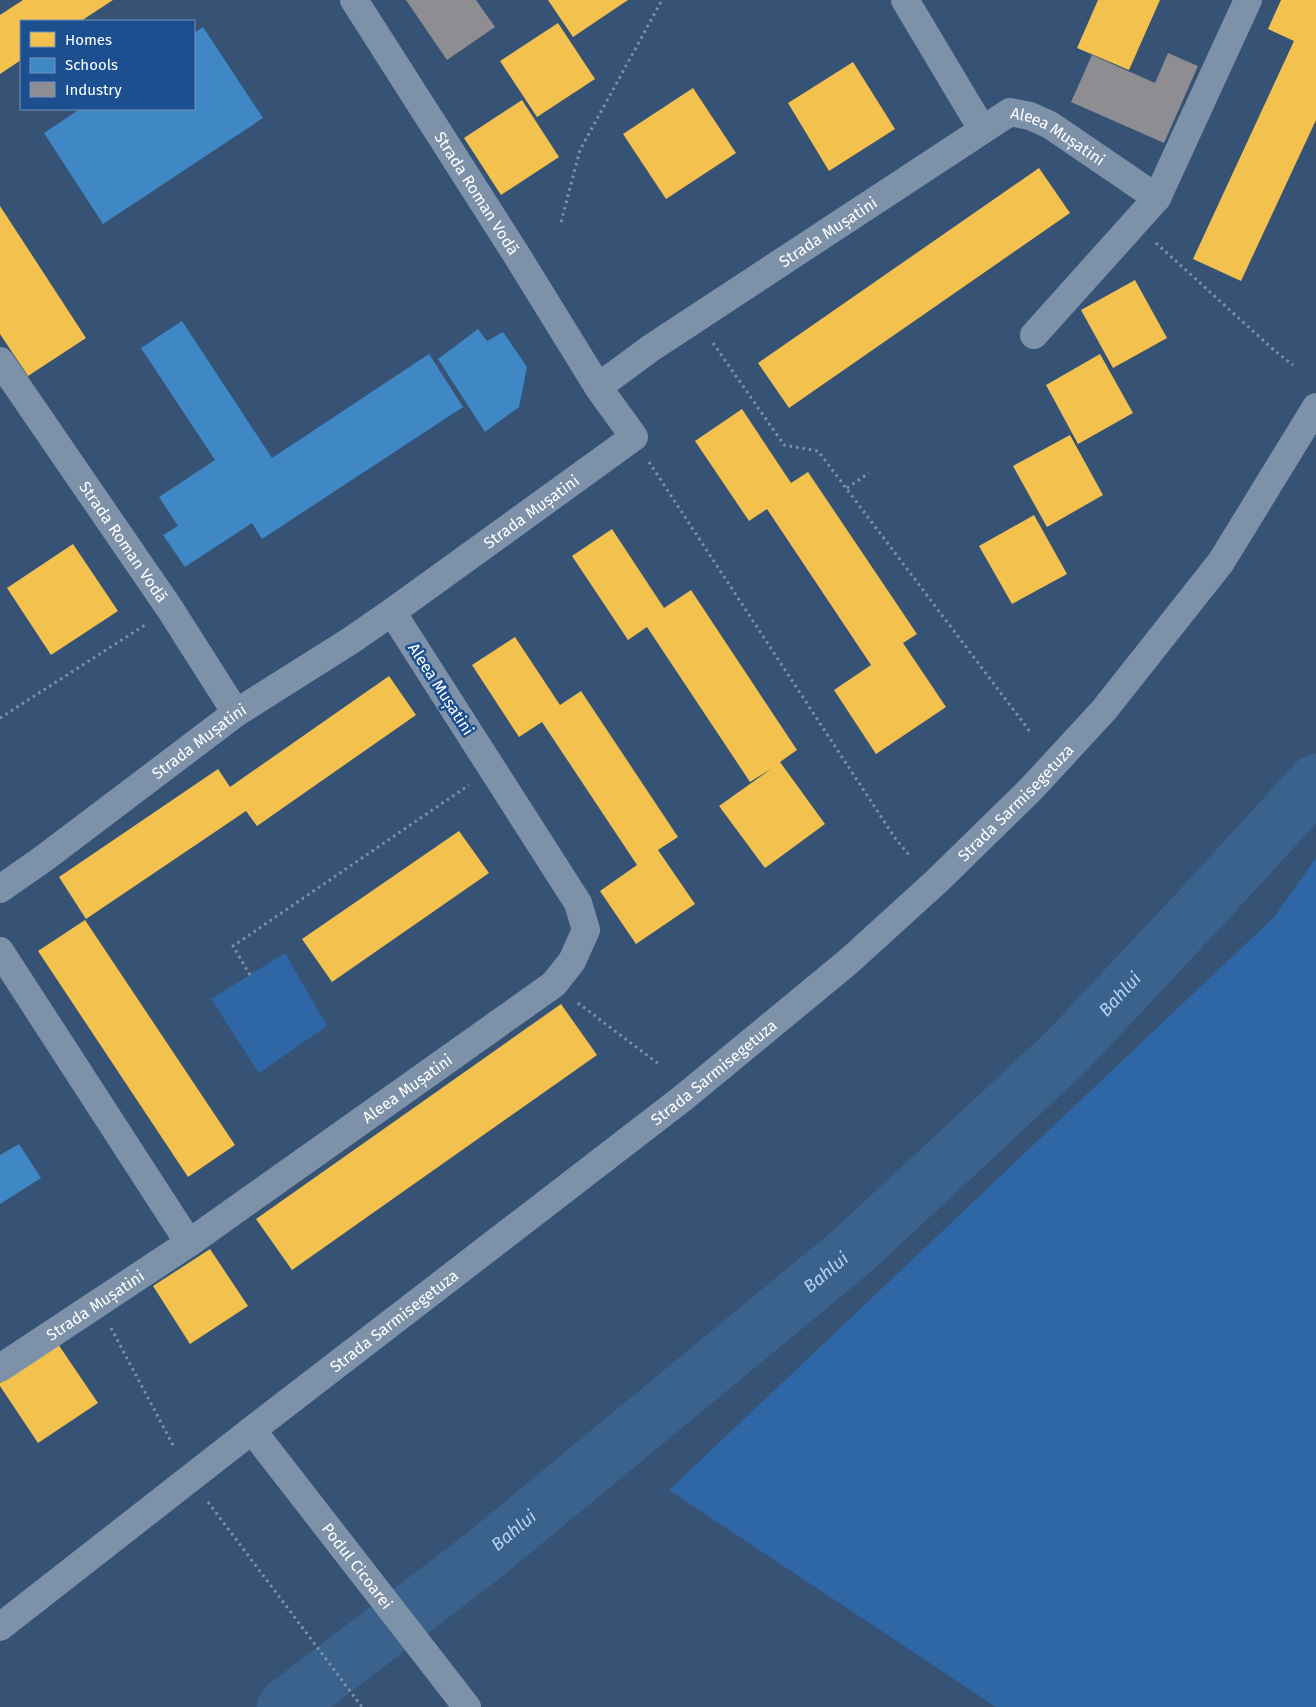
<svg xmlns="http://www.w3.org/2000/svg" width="1316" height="1707" font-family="'Fira Sans',sans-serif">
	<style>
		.green { fill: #2f66a5 }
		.homes { fill: #f2c14e }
		.schools { fill: #3f88c5 }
		.industry { fill: #8d8d92 }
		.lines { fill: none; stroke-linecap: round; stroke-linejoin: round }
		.river { stroke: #3b618d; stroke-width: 56 }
		.path { stroke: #7d92a8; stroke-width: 3; stroke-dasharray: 2.5 4; stroke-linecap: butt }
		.minor { stroke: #7d92a8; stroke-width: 28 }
		.tertiary { stroke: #7d92a8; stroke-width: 28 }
		.labels { text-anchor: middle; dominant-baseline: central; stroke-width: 5; stroke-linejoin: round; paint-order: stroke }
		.street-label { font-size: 16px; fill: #fff; stroke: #1b4f8f }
		.water-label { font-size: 18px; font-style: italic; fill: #b5d3f5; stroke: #1b4f8f }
	</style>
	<rect width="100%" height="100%" fill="#365274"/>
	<path class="green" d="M1316,858V1707H996L669,1490L1274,917Z
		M285,953L327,1026L259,1073L211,999Z"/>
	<path class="homes" d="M23,0H113L81,21H21V60L0,74V15Z
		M548,0H628L573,37Z
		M1098,0H1160L1129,70L1077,48Z
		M1281,0H1316V120L1241,281L1193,259L1294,41L1268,29Z
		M558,23L595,79L537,117L500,61Z
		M853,62L895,129L829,171L788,103Z
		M693,88L736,153L666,199L623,134Z
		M522,100L559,157L501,195L464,138Z
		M1039,168L1070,213L789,408L758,363Z
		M0,206L86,338L28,376L0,334Z
		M1135,280L1167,338L1113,368L1081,310Z
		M1100,354L1133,413L1078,444L1046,385Z
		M742,409L791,483L808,472L917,634L903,643L946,707L876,754L834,690L871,665L767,509L749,521L695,441Z
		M1070,435L1103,495L1047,527L1013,466Z
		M1034,515L1067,574L1012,604L979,546Z
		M612,529L664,608L691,590L797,750L780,762L825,824L765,868L719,806L771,769L750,782L647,627L628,640L572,556Z
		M73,544L118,611L51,655L7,588Z
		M515,637L560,705L581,691L678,837L658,850L695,904L636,944L600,891L637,865L542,722L519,737L472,665Z
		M389,676L416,715L257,826L246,811L86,919L59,877L218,769L230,787Z
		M459,831L489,873L332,982L302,939Z
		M85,920L235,1145L188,1177L38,951Z
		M561,1004L597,1055L292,1270L256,1219Z
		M210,1249L248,1306L190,1344L153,1286Z
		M58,1344L98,1403L38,1443L0,1386V1383Z"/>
	<path class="schools" d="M203,27L263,118L103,224L44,133L80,109H194V33Z
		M182,321L272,458L429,354L463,407L262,539L252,523L185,567L163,535L178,526L159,497L215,460L141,348Z
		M478,329L487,341L503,332L527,367L519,407L485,432L438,359Z
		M19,1144L41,1178L0,1204V1155Z"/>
	<path class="industry" d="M406,0H476L495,27L447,60Z
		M1168,53L1198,66L1164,143L1071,102L1092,55L1155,83Z"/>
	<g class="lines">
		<path class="river" id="s1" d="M285,1707L483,1556L851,1252L1066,1052L1210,898L1316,782"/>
		<path class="path" d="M561,222L580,150L662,0
			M1156,243L1275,351L1293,365
			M713,343L784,445L818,451L1031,733
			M649,462L895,838L909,855
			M847,488L869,473
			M0,718L145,625
			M250,975L233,946L469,785
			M578,1003L660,1065
			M111,1328L174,1447
			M208,1502L362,1707"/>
		<g class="minor">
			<path id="s2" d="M354,0L516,254L598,387"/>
			<path d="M905,0L982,129"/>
			<path d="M1034,335L1157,198L1248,0"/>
			<path id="s3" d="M0,361L170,609L236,713"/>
			<path id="s4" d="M0,889L43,859L236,713L350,641L392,612L634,437L598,387L651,348L1010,112L1030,116L1050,125L1157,198"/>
			<path d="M0,951L189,1243"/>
			<path id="s5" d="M0,1368L189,1243L554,984L572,961L586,930L578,903L392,612"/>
		</g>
		<g class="tertiary">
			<path id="s6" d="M252,1430L467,1707"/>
			<path id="s7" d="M0,1627L252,1430L683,1098L849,961L937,881L1031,789L1104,710L1221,562L1316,407"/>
		</g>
	</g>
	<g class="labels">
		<g class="street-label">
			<text stroke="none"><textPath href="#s4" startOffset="1390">Aleea Mușatini</textPath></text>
			<text stroke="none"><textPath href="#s2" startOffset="229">Strada Roman Vodă</textPath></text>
			<text stroke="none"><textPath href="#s4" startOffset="1118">Strada Mușatini</textPath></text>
			<text stroke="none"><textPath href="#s4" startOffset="652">Strada Mușatini</textPath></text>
			<text stroke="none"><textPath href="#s3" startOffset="219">Strada Roman Vodă</textPath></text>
			<text transform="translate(441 689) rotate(57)">Aleea Mușatini</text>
			<text stroke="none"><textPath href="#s4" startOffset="248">Strada Mușatini</textPath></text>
			<text stroke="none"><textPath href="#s7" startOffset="1309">Strada Sarmisegetuza</textPath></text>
			<text stroke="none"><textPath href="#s7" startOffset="904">Strada Sarmisegetuza</textPath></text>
			<text stroke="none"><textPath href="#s5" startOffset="494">Aleea Mușatini</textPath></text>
			<text stroke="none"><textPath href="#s5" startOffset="114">Strada Mușatini</textPath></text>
			<text stroke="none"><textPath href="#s7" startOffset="499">Strada Sarmisegetuza</textPath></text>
			<text stroke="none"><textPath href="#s6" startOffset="172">Podul Cicoarei</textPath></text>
		</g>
		<g class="water-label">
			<text stroke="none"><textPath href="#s1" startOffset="1099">Bahlui</textPath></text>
			<text stroke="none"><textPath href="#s1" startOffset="694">Bahlui</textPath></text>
			<text stroke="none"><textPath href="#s1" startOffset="289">Bahlui</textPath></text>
		</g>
	</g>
	<rect x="20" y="20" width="175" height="90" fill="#1b4f8f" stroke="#7695bc"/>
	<rect x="30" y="32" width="25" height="15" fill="#f2c14e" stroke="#7695bc"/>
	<text x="65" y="45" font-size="15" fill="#ffffff">Homes</text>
	<rect x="30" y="58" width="25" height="15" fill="#3f88c5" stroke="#7695bc"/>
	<text x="65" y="70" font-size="15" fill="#ffffff">Schools</text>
	<rect x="30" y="82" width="25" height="15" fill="#8d8d92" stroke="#7695bc"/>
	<text x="65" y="95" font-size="15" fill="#ffffff">Industry</text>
</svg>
